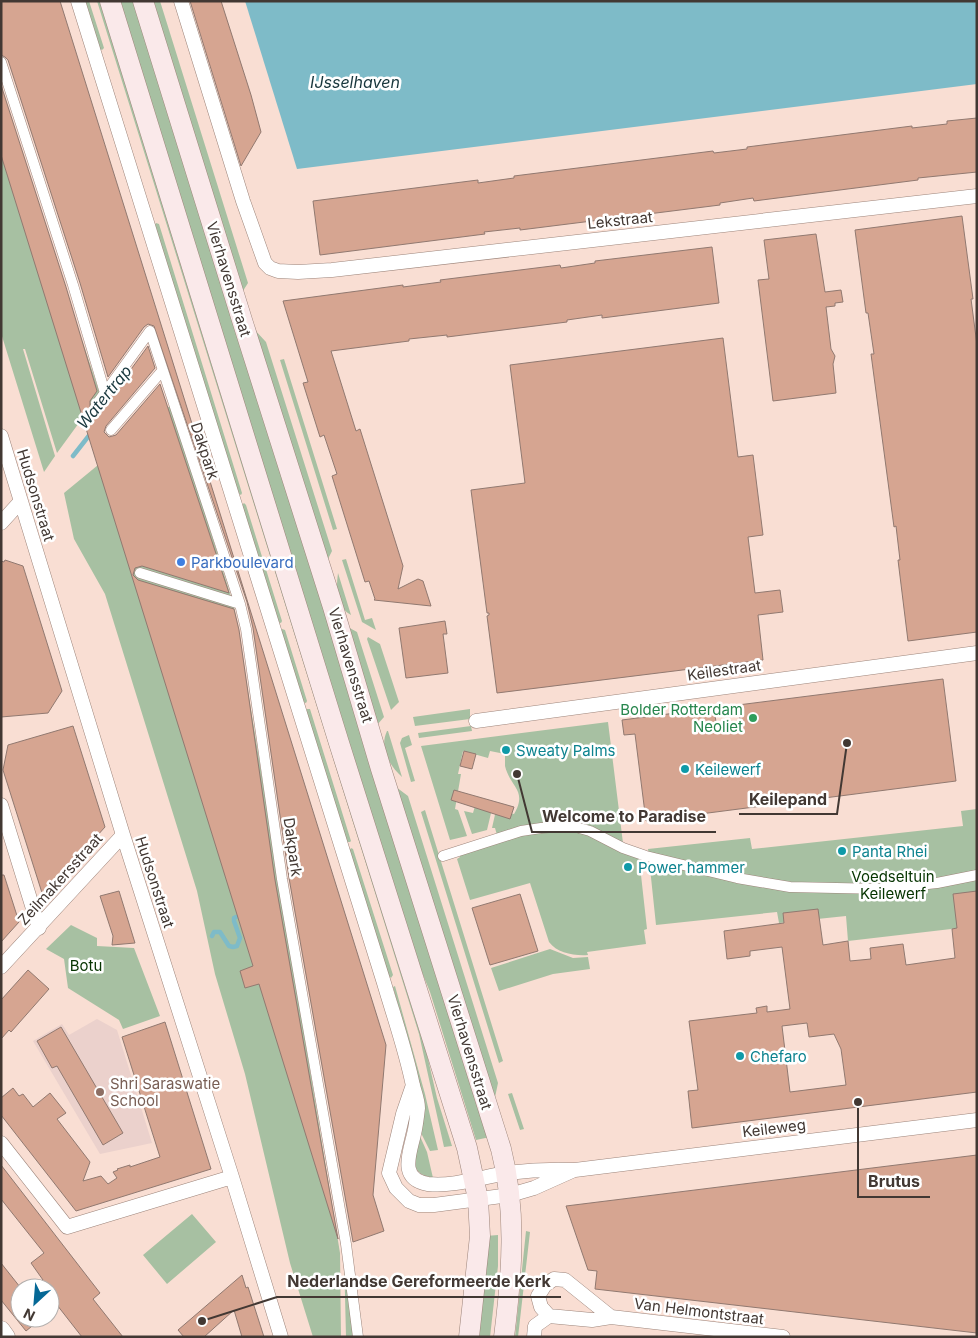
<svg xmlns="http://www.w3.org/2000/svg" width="978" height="1338" font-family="Inter,sans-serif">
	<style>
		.education { fill: #ebd1cc }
		.green { fill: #a7c0a2 }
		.water { fill: #7ebbc8 }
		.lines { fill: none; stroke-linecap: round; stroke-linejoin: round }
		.stream { stroke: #7ebbc8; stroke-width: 4.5 }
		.building { fill: #d6a591; stroke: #917970; fill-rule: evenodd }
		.pedestrian-casing { stroke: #9d857b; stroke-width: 11 }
		.minor-casing { stroke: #9d857b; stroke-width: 15 }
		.tertiary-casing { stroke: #9d857b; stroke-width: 19 }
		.secondary-casing { stroke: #9d857b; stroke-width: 21 }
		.pedestrian { stroke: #fff; stroke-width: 10 }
		.minor { stroke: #fff; stroke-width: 14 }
		.tertiary { stroke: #fff; stroke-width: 18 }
		.secondary { stroke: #fae9ea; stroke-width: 20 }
		.shop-dot { fill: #3f7fe0; stroke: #fff; stroke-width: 2 }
		.leisure-dot { fill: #2e9e5b; stroke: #fff; stroke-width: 2 }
		.culture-dot { fill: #0f9aa8; stroke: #fff; stroke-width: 2 }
		.education-dot { fill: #8d6e63; stroke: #fff; stroke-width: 2 }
		.labels { text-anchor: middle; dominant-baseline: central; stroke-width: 5; stroke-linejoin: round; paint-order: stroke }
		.street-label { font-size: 15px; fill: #423833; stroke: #fff }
		.shop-label { font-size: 15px; fill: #366cbe; stroke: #fff; text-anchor: start }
		.leisure-label { font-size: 15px; fill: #27864d; stroke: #fff; text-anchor: end }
		.culture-label { font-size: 15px; fill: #0d838f; stroke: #fff; text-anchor: start }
		.park-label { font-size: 15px; fill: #063400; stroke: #fff }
		.education-label { font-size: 15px; fill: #785e54; stroke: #fff; text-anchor: start }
		.water-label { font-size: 16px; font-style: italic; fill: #18373d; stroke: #fff }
		.leader { fill: none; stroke: #423833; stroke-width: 2 }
		.callout-dot { fill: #423833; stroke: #fff; stroke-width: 2 }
		.callout-label { font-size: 16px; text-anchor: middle; font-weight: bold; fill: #423833; stroke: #fff; stroke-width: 5; stroke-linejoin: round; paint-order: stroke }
	</style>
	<rect width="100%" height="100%" fill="#f9ded3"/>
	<path class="education" d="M97,1019L117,1030L152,1143L100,1154L33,1041L62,1024L69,1035Z"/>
	<path class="green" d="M85,1H89L104,48L102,50L100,49Z
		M97,1H101L422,1033L437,1098L452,1146L444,1147L419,1034Z
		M115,1H136L490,1137L476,1140L430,992L412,948Z
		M150,1H160L248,283L241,294Z
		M1,89L53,253L100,394L57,453L25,349H23L55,456L44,472L1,333Z
		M156,223L159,224L242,493L241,495L238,493L155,225Z
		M253,328L266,342L332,551L326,563Z
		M284,359L337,529L333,530L280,360Z
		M171,405L234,606L340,1253L341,1337H313L290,1263L245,1074L215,974L197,891L105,594L74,539L64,493Z
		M244,503L246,505L282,621L281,623L278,622L242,505Z
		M346,559L365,620L372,618L376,630L362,622L342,560Z
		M338,573L351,615C335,606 336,589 338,573Z
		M346,626L357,632L384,717L377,725Z
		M282,629L285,630L307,701L306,703L303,702L281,631Z
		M368,637L380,644L399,702L391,710L367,639Z
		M307,709H310L351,841L350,842H347L306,711Z
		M470,709V719L415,726L413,717Z
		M608,722L623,843L592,828L497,835L495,828H492L496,810L514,814C528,790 510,787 505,766C505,763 505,758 505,754L490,751L488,758L463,751L458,774H461L455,809L458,810L467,836L450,840L421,746Z
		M471,726L472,731L419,738L418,733Z
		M387,731H388L402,777C389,765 379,748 387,731Z
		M409,735L412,745L405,748L415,781L411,782L400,743L402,738Z
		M396,787L408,796L498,1083L494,1102Z
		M475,806L492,809L487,830L472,834L464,811L473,813Z
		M977,809V926L848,941L846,916L779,923L777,912L656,925L648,849L750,838L752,849L963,826L961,811Z
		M425,810L503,1061L499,1063L421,812Z
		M558,829L579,831L639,857L647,929L644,930L646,944L587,952L588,955C574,956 557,953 549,942L530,883L470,900L457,859L460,857V854L512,838Z
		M351,848L353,849L393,975L391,978L389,976L349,851Z
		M71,925L97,938V946L134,948L160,1016L123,1029L119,1020L68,988L64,959L46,949Z
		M550,949L573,958L588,957L590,969L553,974L499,991L491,968Z
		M395,986L425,1094L438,1150L430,1151L419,1129V1082L393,987Z
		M512,1093L524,1129L520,1130L508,1094Z
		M419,1134L427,1152L433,1178C406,1173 415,1155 419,1134Z
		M192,1214L216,1242L167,1284L143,1255Z
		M526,1231L530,1232L518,1337H515Z
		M498,1235V1266L490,1337H476L486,1236Z
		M344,1253L358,1337H346Z"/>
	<path class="water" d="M245,1H977V84L297,169Z"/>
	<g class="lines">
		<path class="stream" d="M73,456L91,433
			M212,936L214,932H220L229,946L233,947L237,946L240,938L234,921V918L236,917"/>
	</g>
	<path class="building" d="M1,1H60L386,1045L373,1195L384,1231L353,1242L289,878L253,628L247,602L154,326L148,324L144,327L108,377L80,283L8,60L5,57L1,55Z
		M190,1H221L251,95L261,132L241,166Z
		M1,85L66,287L97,391L90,401V408L96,412L102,409L148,346L155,368L106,426L104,432L109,437L116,435L160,384L229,593L142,566L135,568L133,575L138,580L234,609L239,630L275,880L338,1239L259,984L245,988L240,971L253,966L1,155Z
		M977,118V172L918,178V180L754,201L753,198L720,203V205L520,230V228L484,232L485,234L320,255L313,201L478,180V183L514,178V176L713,151L714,153L747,149V147L912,126V128L947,124V121Z
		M962,216L973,299H971L977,345V632L908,641L898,560H900L896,526L894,527L871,354H874L868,313H866L855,230Z
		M816,234L825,292L841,290L843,302L835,303V306L826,307L831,349L835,356L833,364L836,393L773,401L758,280L769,279L764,240Z
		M712,247L719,303L602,318V315L567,320V322L447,337V335L409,339V341L331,351L356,431L360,429L403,566L398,589L418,579L423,581L431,606L374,600L375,599L369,581L365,582L332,476L337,474L324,435L320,437L303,383L308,382L283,301L403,285V287L441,282L440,280L560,265L561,268L595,263V261Z
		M723,338L738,457L753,455L763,535L748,537L755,593L780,590L783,612L758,615L763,660L497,693L487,616L489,615V613H487L471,490L525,483L510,365Z
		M5,560L23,566L62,691L48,713L1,717V561L4,562Z
		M445,621L447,634H443L448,673L406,678L399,628Z
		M943,679L956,781L646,821L635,734L624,735L622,720L714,708L717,729L741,726L738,705Z
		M73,726L105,827L43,896L3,770L8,745Z
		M464,751L476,754L472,769L460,766Z
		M454,790L514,807L510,819L451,800Z
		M1,875H4L19,922L1,942Z
		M119,891L135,943L112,945L113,936L100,896Z
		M977,891V1092L692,1128L688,1091L698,1090L689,1021L757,1013L756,1008L767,1006V1012L790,1009L782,947L750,951V956L727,959L724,931L784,923L783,913L818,909L823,945L848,941L850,961L871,959L870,948L903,944L906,965L955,958L952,929L957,928L953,894ZM807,1023L809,1037L834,1034L841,1049L846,1085L790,1092L782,1026Z
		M520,894L538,951L490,965L472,908Z
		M28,970L49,989L11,1032L9,1030L1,1039V1000Z
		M165,1022L211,1169L76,1211L1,1115V1098L13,1088L19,1096L23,1094L33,1107L50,1093L66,1113L57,1119L90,1162L83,1181L101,1176L108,1184L117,1178L113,1172L118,1170L117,1169L130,1165V1167L160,1157L122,1037Z
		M61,1027L123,1133L103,1145L57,1066L52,1068L37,1041Z
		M977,1155V1333L595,1289L597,1271L588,1270L566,1206Z
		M1,1165L100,1293L93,1299L123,1337H82L50,1296V1288H33L43,1280L31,1263L44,1253L1,1199Z
		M1,1263L20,1287V1318H42L26,1331L1,1300Z
		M242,1275L246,1288L248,1287L264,1337H242L234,1310L204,1337H184L178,1330Z"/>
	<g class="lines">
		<defs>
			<path id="pedestrian" d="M1,62L73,285L105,393
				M150,331L240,604L246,629L282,879L346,1244L358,1337
				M96,405L150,331
				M111,430L162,371
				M140,573L240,604
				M443,856L521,831L541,828L572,826L590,831L623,848L646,856L737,878L790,887L882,889L937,883L977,875"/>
			<path id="minor" d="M78,1L384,983C394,1017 406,1051 413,1086C415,1093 418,1101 418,1108C417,1117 416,1126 414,1134C410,1153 398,1179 428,1184C453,1187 482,1177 507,1173C530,1170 552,1169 575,1170L977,1120
				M181,1L243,201L265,263L270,268L278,271L298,272L332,270L977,196
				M1,436L123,835L232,1177L281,1337
				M1,523L21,501
				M476,721L977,653
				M1,805L39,928
				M1,967L123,835
				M413,1085L403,1114L389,1173L396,1188L409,1201L419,1205H434L510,1195L534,1188L572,1171
				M1,1143L67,1227L232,1177
				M611,1317L565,1280L554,1279L545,1285L538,1296L541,1307L549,1316L592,1320L611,1317L783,1337
				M534,1337L535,1326L549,1316"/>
			<path id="tertiary" d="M1,1330L6,1337"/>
			<path id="secondary" d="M110,1L339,743L467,1148L478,1199L480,1236L469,1337
				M143,1L242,320L333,607L381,769L501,1149C517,1211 512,1274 504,1337"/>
		</defs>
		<use href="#pedestrian" class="pedestrian-casing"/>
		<use href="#minor" class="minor-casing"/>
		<use href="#tertiary" class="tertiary-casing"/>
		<use href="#secondary" class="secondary-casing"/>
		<use href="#pedestrian" class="pedestrian"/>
		<use href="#minor" class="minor"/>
		<use href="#tertiary" class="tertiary"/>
		<use href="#secondary" class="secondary"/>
	</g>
	<circle class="shop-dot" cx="181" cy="562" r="5"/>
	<circle class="leisure-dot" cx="753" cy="718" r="5"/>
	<g class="culture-dot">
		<circle cx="506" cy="750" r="5"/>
		<circle cx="685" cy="769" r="5"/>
		<circle cx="842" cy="851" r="5"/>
		<circle cx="628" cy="867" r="5"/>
		<circle cx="740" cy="1056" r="5"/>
	</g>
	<circle class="education-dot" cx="100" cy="1092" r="5"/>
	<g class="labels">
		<g class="street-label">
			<text transform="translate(620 220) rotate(-6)">Lekstraat</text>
			<text transform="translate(229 279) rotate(73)">Vierhavensstraat</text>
			<text transform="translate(205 451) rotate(72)">Dakpark</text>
			<text transform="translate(36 495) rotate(73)">Hudsonstraat</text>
			<text transform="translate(351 665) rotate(73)">Vierhavensstraat</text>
			<text transform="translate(724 670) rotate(-8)">Keilestraat</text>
			<text transform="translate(293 847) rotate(82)">Dakpark</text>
			<text transform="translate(60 879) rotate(-48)">Zeilmakersstraat</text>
			<text transform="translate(155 882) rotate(72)">Hudsonstraat</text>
			<text transform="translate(470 1052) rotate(73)">Vierhavensstraat</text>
			<text transform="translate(774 1128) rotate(-7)">Keileweg</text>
			<text transform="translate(699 1311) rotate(7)">Van Helmontstraat</text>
		</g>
		<g class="shop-label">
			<text x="191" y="562">Parkboulevard</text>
		</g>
		<g class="leisure-label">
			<text x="743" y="709">Bolder Rotterdam<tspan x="743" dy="17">Neoliet</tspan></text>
		</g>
		<g class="culture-label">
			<text x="516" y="750">Sweaty Palms</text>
			<text x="695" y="769">Keilewerf</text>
			<text x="852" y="851">Panta Rhei</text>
			<text x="638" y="867">Power hammer</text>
			<text x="750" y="1056">Chefaro</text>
		</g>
		<g class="park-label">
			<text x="893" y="876">Voedseltuin<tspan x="893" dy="17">Keilewerf</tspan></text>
			<text x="86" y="965">Botu</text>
		</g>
		<g class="education-label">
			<text x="110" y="1083">Shri Saraswatie<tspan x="110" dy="17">School</tspan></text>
		</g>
		<g class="water-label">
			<text x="355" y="82">IJsselhaven</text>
			<text transform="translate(104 397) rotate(-51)">Watertrap</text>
		</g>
	</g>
	<path class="leader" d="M847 743L837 814H739M517 774L532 832H716M858 1102L858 1197H930M202 1321L277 1297H561"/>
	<g class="callout-dot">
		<circle cx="847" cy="743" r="5"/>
		<circle cx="517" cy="774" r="5"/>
		<circle cx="858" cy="1102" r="5"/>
		<circle cx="202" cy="1321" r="5"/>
	</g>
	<g class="callout-label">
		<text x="788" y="805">Keilepand</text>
		<text x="624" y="822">Welcome to Paradise</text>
		<text x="894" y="1187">Brutus</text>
		<text x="419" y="1287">Nederlandse Gereformeerde Kerk</text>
	</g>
	<rect width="978" height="1338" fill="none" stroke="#423833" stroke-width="5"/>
	<g transform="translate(35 1303) rotate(206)"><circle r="24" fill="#ffffff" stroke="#b3afad"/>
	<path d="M0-4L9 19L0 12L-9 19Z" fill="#056896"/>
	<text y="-8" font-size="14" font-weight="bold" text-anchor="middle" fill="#423833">N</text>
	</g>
</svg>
